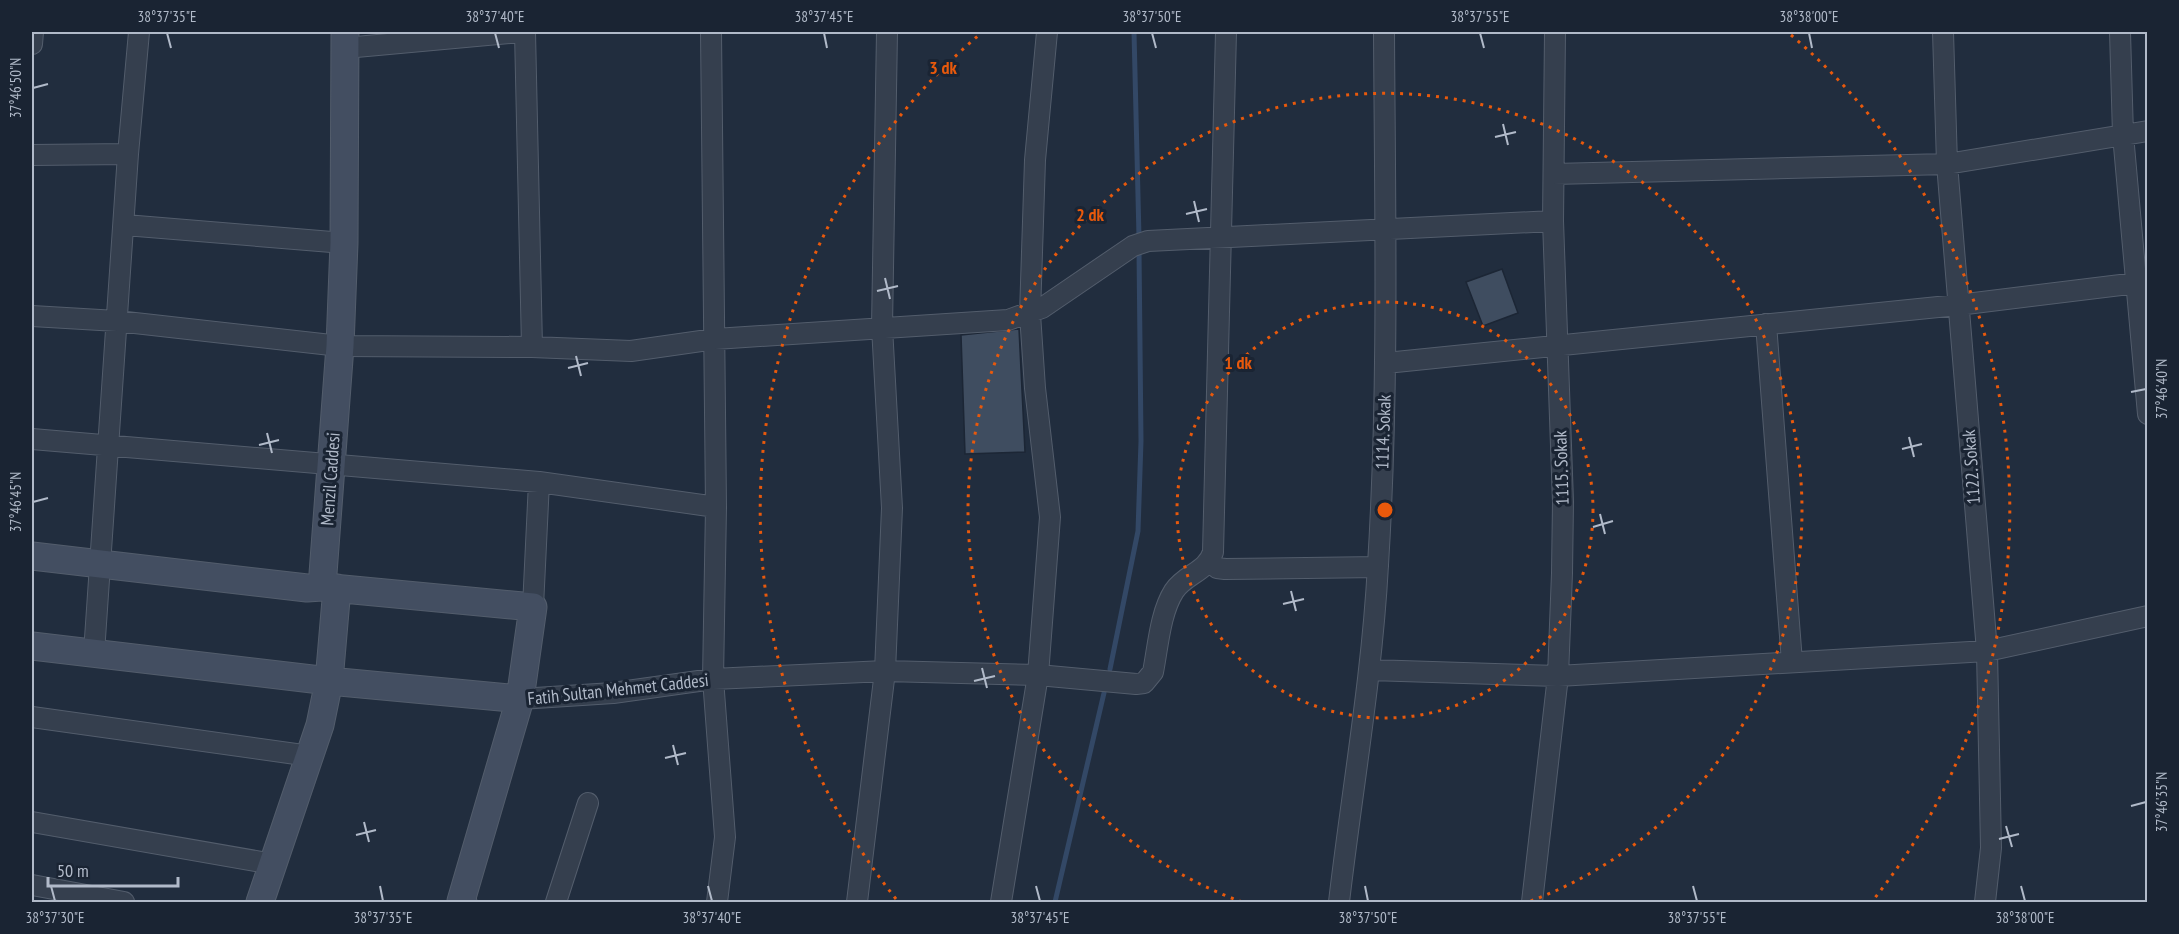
<svg xmlns="http://www.w3.org/2000/svg" width="2179" height="934" font-family="'PT Sans Narrow',sans-serif">
	<style>
		.lines { fill: none; stroke-linecap: round; stroke-linejoin: round }
		.stream { stroke: #334866; stroke-width: 5 }
		.building { fill: #3f4d60; stroke: #1c2635; stroke-width: 1.5 }
		.street-casing { stroke: #535d6c; stroke-width: 22 }
		.secondary-casing { stroke: #535d6c; stroke-width: 29 }
		.street { stroke: #353f4e; stroke-width: 20 }
		.secondary { stroke: #434e61; stroke-width: 27 }
		.ticks { fill: none; stroke: #b1bac9; stroke-width: 2 }
		.ring { fill: none; stroke: #e8590c; stroke-width: 3; stroke-dasharray: 3 6 }
		.labels { text-anchor: middle; dominant-baseline: central; stroke-width: 6; stroke-linejoin: round; paint-order: stroke }
		.street-label { font-size: 18px; fill: #b1bac9; stroke: #1a2433 }
		.centre { fill: #e8590c; stroke: #1a2433; stroke-width: 3 }
		.ring-label { font-size: 18px; text-anchor: middle; font-weight: bold; fill: #e8590c; stroke: #1a2433; stroke-width: 6; stroke-linejoin: round; paint-order: stroke }
		.neatline { fill: none; stroke: #b1bac9; stroke-width: 2 }
		.ticks-label { font-size: 15px; text-anchor: middle; fill: #b1bac9 }
	</style>
	<rect width="100%" height="100%" fill="#212d3e"/>
	<g class="lines">
		<path class="stream" d="M1134,32L1139,237
			M1110,669L1138,531L1141,441L1139,250
			M1055,902L1104,693"/>
	</g>
	<path class="building" d="M1502,269L1518,313L1483,326L1466,282Z
		M1019,329L1025,452L965,454L961,335Z"/>
	<g class="lines">
		<defs>
			<path id="street" d="M711,32L716,507L713,679L725,837L717,902
				M1943,32L1947,164L1987,651L1991,848L1985,902
				M2120,32L2123,135L2148,414
				M32,44L33,32
				M345,48L520,32
				M32,155L128,154L139,32
				M1554,174L1947,164L2148,131
				M125,225L344,243
				M32,316L117,321L340,346L532,347L525,32
				M1766,324L1792,662
				M532,347L631,351L715,339L1008,320L1042,308L1133,246L1148,241L1553,221
				M1386,363L1958,305L2137,283
				M32,439L539,482L716,507
				M1210,561L1217,568L1225,569L1378,567
				M533,607L539,482
				M94,653L128,154
				M1370,670L1558,676L1987,651L2148,616
				M520,699L613,693L713,679L885,671L1038,675L1136,684L1144,683L1153,672C1158,647 1160,613 1174,591C1185,574 1207,572 1213,552L1226,32
				M32,717L310,756
				M32,822L273,864
				M32,885L124,902
				M556,902L588,803
				M857,902L885,671L892,508L882,327L887,32
				M1001,902L1038,675L1050,517L1035,388L1030,314L1035,160L1047,32
				M1339,902C1352,790 1372,678 1378,565C1389,388 1385,209 1384,32
				M1532,902L1558,676L1562,573L1563,502L1553,221L1555,32"/>
			<path id="secondary" d="M32,556L307,588L322,587L533,607L520,699L461,901L463,902
				M322,587L340,346L344,243L345,32
				M32,646L329,681L520,699
				M260,902L320,725L329,681L337,588"/>
		</defs>
		<use href="#street" class="street-casing"/>
		<use href="#secondary" class="secondary-casing"/>
		<use href="#street" class="street"/>
		<use href="#secondary" class="secondary"/>
	</g>
	<path class="ticks" d="M167,33L171,48M495,33L499,48M824,33L827,48M1152,33L1156,48M1480,33L1484,48M1809,33L1812,48M33,88L48,84M1503,124L1508,145M1495,137L1516,132M1194,201L1199,222M1186,214L1207,209M885,278L890,299M877,291L898,286M576,356L581,376M568,368L588,363M2131,392L2146,389M267,433L272,453M1909,437L1914,457M259,445L279,440M1902,449L1922,444M33,502L48,498M1600,514L1605,534M1593,527L1613,521M1291,591L1296,611M1283,604L1304,599M982,668L987,688M974,681L995,676M673,745L678,765M665,758L686,753M2131,806L2146,802M364,822L369,842M2006,826L2012,847M356,835L376,830M1999,839L2019,834M51,886L55,901M380,886L383,901M708,886L712,901M1036,886L1040,901M1365,886L1368,901M1693,886L1697,901M2021,886L2025,901"/>
	<g class="ring">
		<circle cx="1385" cy="510" r="208"/>
		<path d="M1242 902A417 417 0 1 1 1528 902"/>
		<path d="M896 899A625 625 0 0 1 979 35M1791 35A625 625 0 0 1 1874 899"/>
	</g>
	<g class="labels">
		<g class="street-label">
			<text transform="translate(1383 432) rotate(-88)">1114. Sokak</text>
			<text transform="translate(1971 467) rotate(-94)">1122. Sokak</text>
			<text transform="translate(1561 468) rotate(-92)">1115. Sokak</text>
			<text transform="translate(330 479) rotate(-86)">Menzil Caddesi</text>
			<text transform="translate(618 689) rotate(-6)">Fatih Sultan Mehmet Caddesi</text>
		</g>
	</g>
	<circle cx="1385" cy="510" r="9" class="centre"/>
	<g class="ring-label">
		<text x="943" y="74">3 dk</text>
		<text x="1090" y="221">2 dk</text>
		<text x="1238" y="369">1 dk</text>
	</g>
	<rect width="2179" height="934" fill="none" stroke="#1a2433" stroke-width="66"/>
	<path d="M48 877v9h130v-9" fill="none" stroke="#b1bac9" stroke-width="3"/>
	<text x="57" y="877" font-size="18" fill="#b1bac9" stroke="#1a2433" stroke-width="4.5" paint-order="stroke">50 m</text>
	<rect x="33" y="33" width="2113" height="868" class="neatline"/>
	<g class="ticks-label">
		<text x="167" y="22">38°37'35"E</text>
		<text x="495" y="22">38°37'40"E</text>
		<text x="824" y="22">38°37'45"E</text>
		<text x="1152" y="22">38°37'50"E</text>
		<text x="1480" y="22">38°37'55"E</text>
		<text x="1809" y="22">38°38'00"E</text>
		<text transform="translate(16 88) rotate(-90)" y="5">37°46'50"N</text>
		<text transform="translate(2162 389) rotate(-90)" y="5">37°46'40"N</text>
		<text transform="translate(16 502) rotate(-90)" y="5">37°46'45"N</text>
		<text transform="translate(2162 802) rotate(-90)" y="5">37°46'35"N</text>
		<text x="55" y="923">38°37'30"E</text>
		<text x="383" y="923">38°37'35"E</text>
		<text x="712" y="923">38°37'40"E</text>
		<text x="1040" y="923">38°37'45"E</text>
		<text x="1368" y="923">38°37'50"E</text>
		<text x="1697" y="923">38°37'55"E</text>
		<text x="2025" y="923">38°38'00"E</text>
	</g>
</svg>
